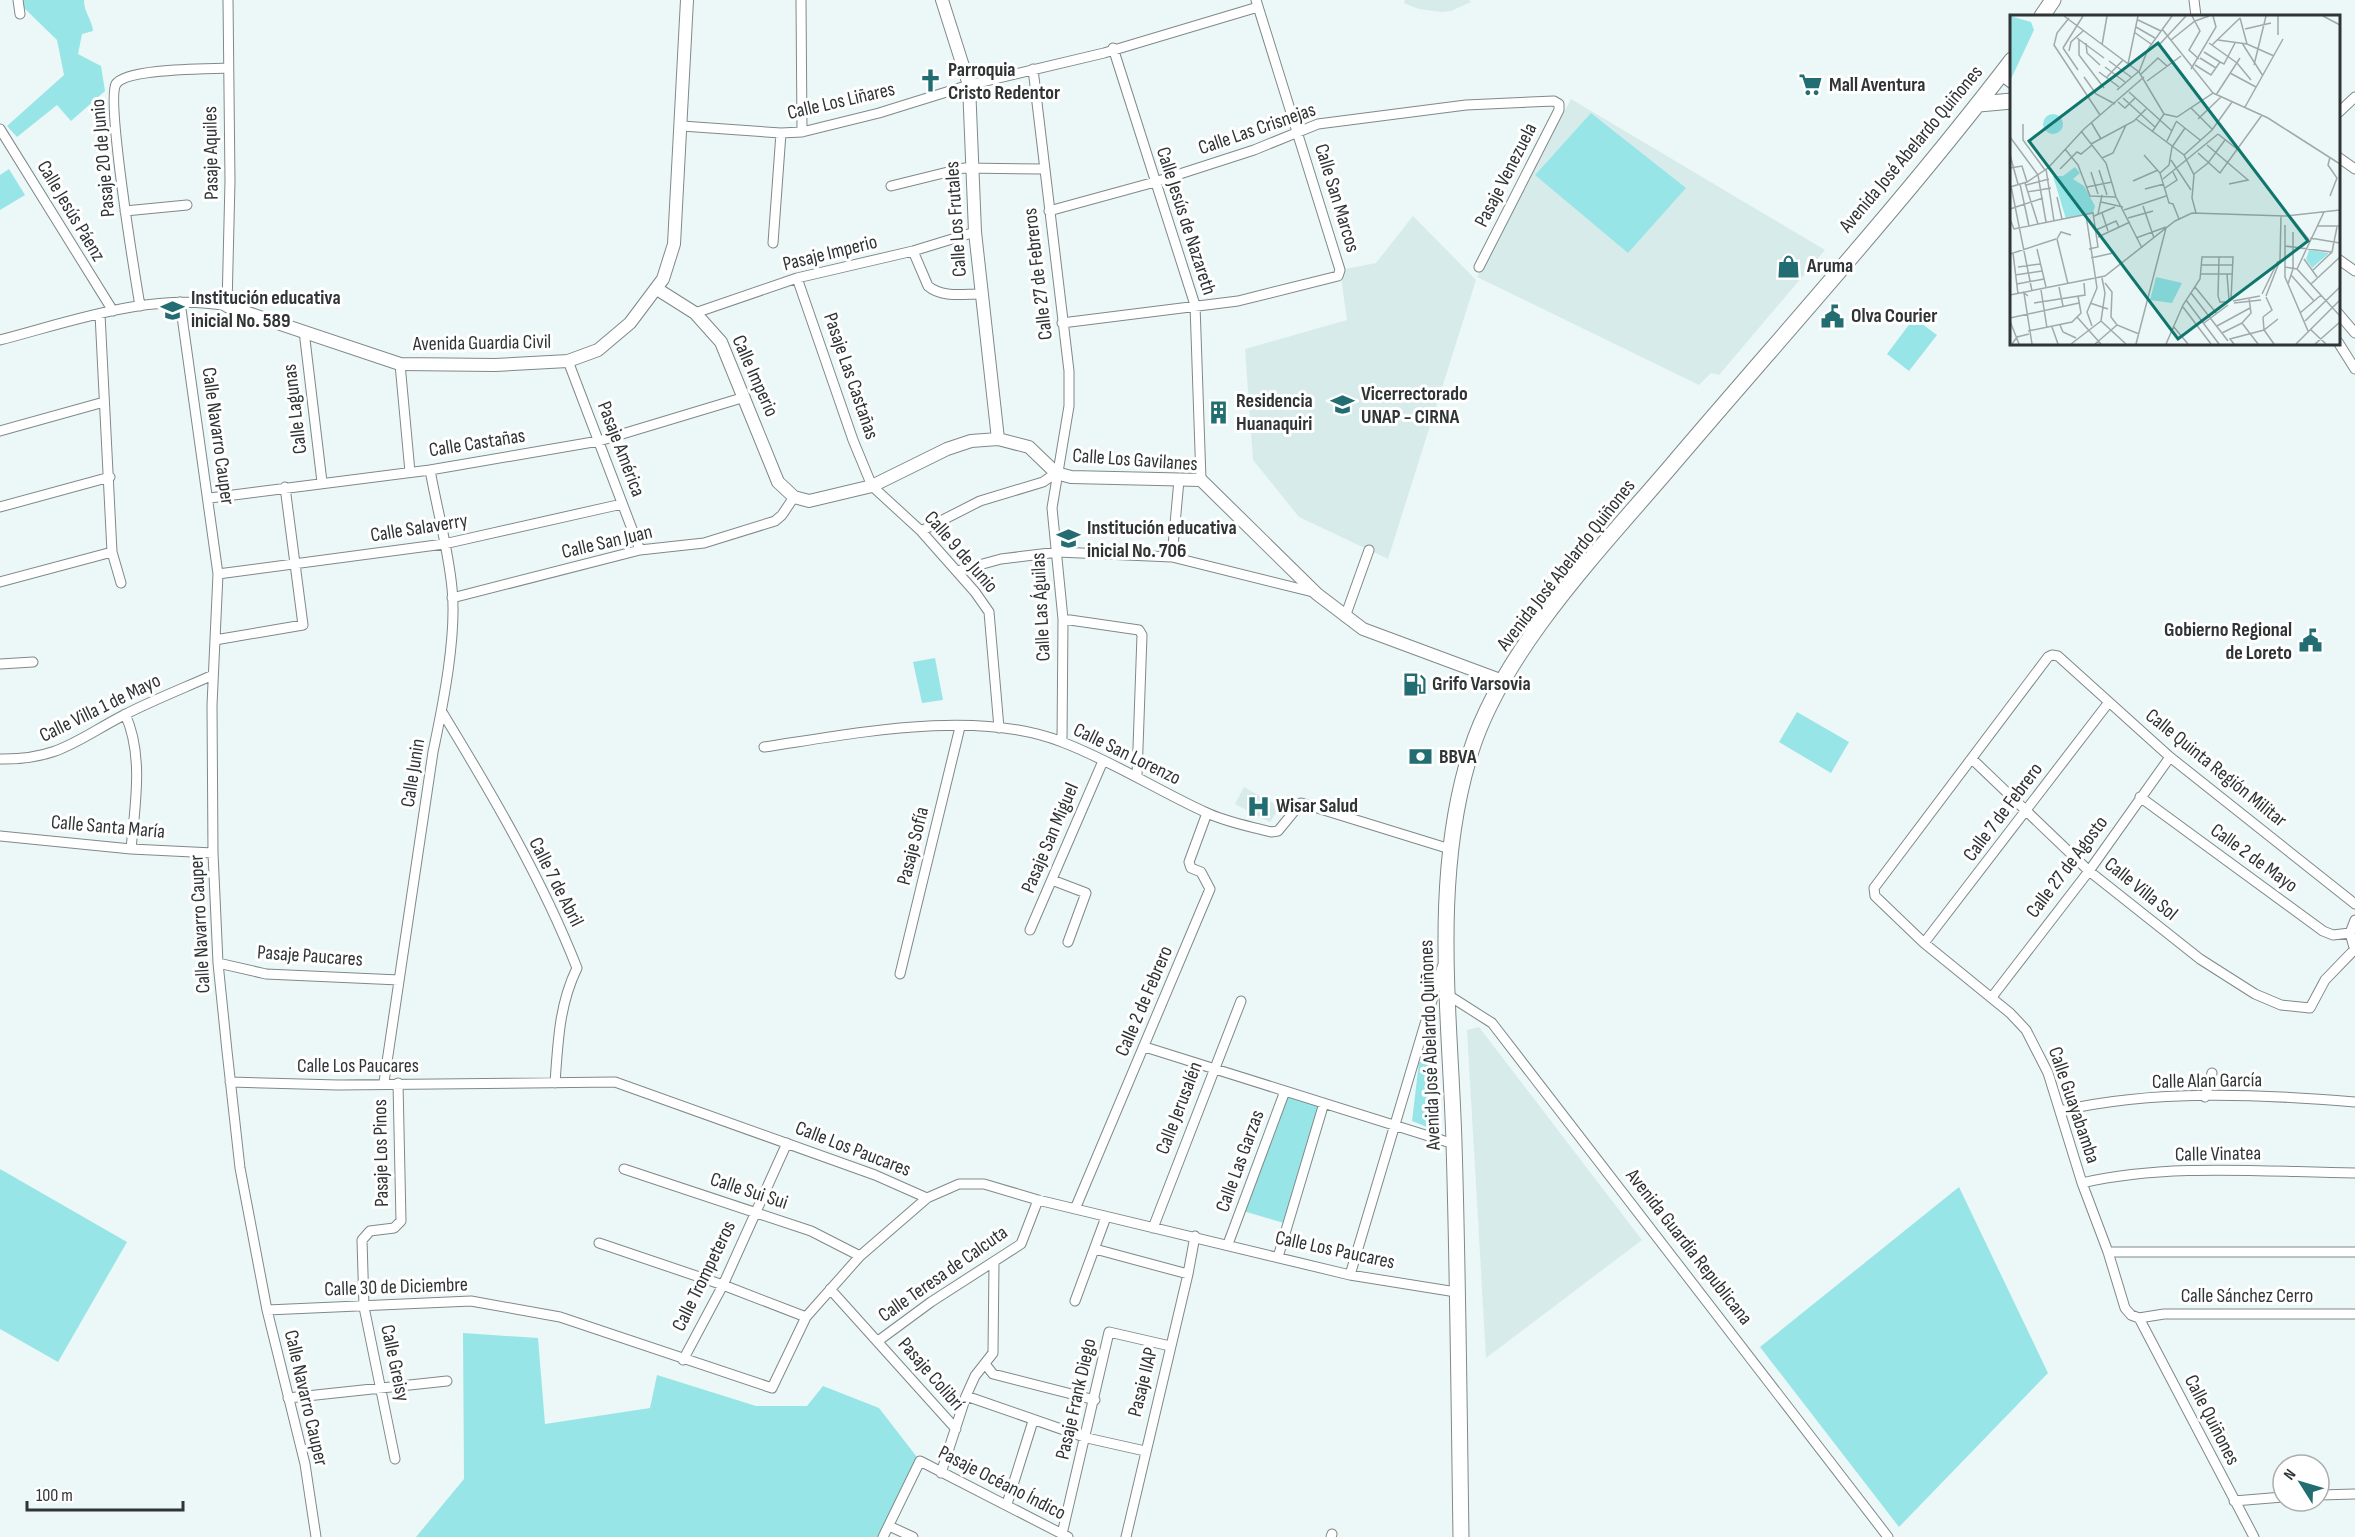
<svg xmlns="http://www.w3.org/2000/svg" width="2355" height="1537" font-family="'Sofia Sans Condensed',sans-serif">
	<style>
		.built { fill: #d8ebeb }
		.green { fill: #98e5e8 }
		.lines { fill: none; stroke-linecap: round; stroke-linejoin: round }
		.minor-casing { stroke: #808989; stroke-width: 11 }
		.tertiary-casing { stroke: #808989; stroke-width: 14 }
		.primary-casing { stroke: #808989; stroke-width: 17 }
		.minor { stroke: #fff; stroke-width: 9 }
		.tertiary { stroke: #fff; stroke-width: 12 }
		.primary { stroke: #fff; stroke-width: 15 }
		.labels { text-anchor: middle; dominant-baseline: central; stroke-width: 6; stroke-linejoin: round; paint-order: stroke }
		.poi-label { font-size: 20px; font-weight: bold; fill: #303434; stroke: #fff; text-anchor: start }
		.street-label { font-size: 20px; fill: #303434; stroke: #fff }
		.inset-road { fill: none; stroke: #a1a9a9; stroke-width: 1.5 }
		.view { fill: #0f766e; fill-opacity: 0.15; stroke: #0f766e; stroke-width: 3 }
		.inset-edge { fill: none; stroke: #303434; stroke-width: 3 }
	</style>
	<rect width="100%" height="100%" fill="#ecf7f7"/>
	<path class="built" d="M1405,0H1469L1471,2L1451,11L1441,12L1419,9L1404,3Z
		M1571,99L1825,250L1719,375L1711,373L1699,385L1477,277Z
		M1413,216L1476,280L1388,559L1299,517L1253,460L1245,349L1347,320L1340,270L1376,263Z
		M1244,787L1280,807L1270,822L1235,804Z
		M1479,1027L1642,1240L1486,1358L1467,1030Z"/>
	<path class="green" d="M21,0H84C84,13 92,19 93,31L82,34L78,54L101,66L105,91L71,121L57,105L17,137L7,126L64,75L57,40L21,5Z
		M1591,113L1686,188L1628,253L1535,175Z
		M9,169L25,195L0,210V175Z
		M1914,318L1937,335L1909,371L1887,354Z
		M935,658L943,700L922,703L913,662Z
		M1797,712L1849,742L1831,773L1779,742Z
		M1419,1062L1434,1064L1427,1127L1412,1121Z
		M1285,1095L1323,1107L1284,1223L1243,1211Z
		M0,1169L127,1242L58,1362L0,1329Z
		M1959,1187L2048,1373L1899,1527L1760,1347Z
		M463,1333L538,1338L545,1424L650,1408L657,1375L756,1406H807L823,1386L879,1408L920,1461L885,1537H416L464,1479Z"/>
	<g class="lines">
		<defs>
			<path id="minor" d="M18,0L20,14
				M801,0L802,132
				M2194,0L2196,16
				M1113,48L1195,305L1201,480
				M1033,69L1069,371V406L1052,508L1063,619L1062,741
				M2000,75L2012,84
				M2338,113L2355,97
				M682,126L781,133L802,132L879,113L969,85L1104,53L1258,7
				M0,129L113,311
				M2338,157L2355,169
				M891,186L964,168L1043,169
				M125,211L187,205
				M1049,211L1155,182L1254,150L1318,124L1466,105L1554,101L1559,104V110L1479,267
				M773,243L781,133
				M913,251L928,286C942,298 963,294 980,294
				M2338,259L2355,271
				M797,278L853,440L872,486L921,531L975,592L989,612L999,728
				M180,302L218,574L212,705L213,853L218,963L227,1051L240,1168L267,1310L305,1464L316,1537
				M140,306C135,276 106,100 116,84C126,68 208,69 228,68
				M695,313L797,278L913,251L975,232
				M2338,313L2355,333
				M100,314L112,552L121,583
				M1062,323L1238,301L1338,276L1340,270L1256,0
				M304,331L322,482
				M0,340C73,321 151,292 227,306L230,181L228,0
				M2338,342L2355,369
				M568,361L640,550
				M400,364L410,472
				M0,431L104,402
				M210,498L430,470L599,441L745,397
				M0,507L110,477
				M921,531L980,501L1043,482L1056,473
				M1172,557L1179,480
				M957,571L1001,559L1058,552L1172,557L1317,593
				M218,574L444,544L622,504
				M0,582L112,552
				M452,598L640,550L704,543L775,521L782,515L794,497
				M1345,617L1369,550
				M1063,619L1139,630L1142,635L1137,776
				M215,640L303,625L285,487
				M0,664L33,662
				M442,712C492,794 542,879 577,968C559,1005 558,1042 555,1083
				M125,714C144,755 135,806 131,849
				M764,747C852,734 977,708 1062,742C1112,761 1157,790 1205,812C1225,822 1249,826 1271,832L1278,831L1301,803L1450,849
				M0,759C58,760 76,740 124,715C153,700 184,688 213,675
				M1972,759L2089,871L2200,959L2255,994L2281,1005L2310,1008L2325,980L2354,950
				M2140,797L2323,931L2333,935L2350,933
				M0,836L131,849L213,853
				M1052,880L1086,893L1068,942
				M2355,920L2350,933L2355,951
				M1030,930L1103,761
				M1924,943L2109,702
				M218,963L266,974L399,980
				M900,974L960,727
				M1448,995L1492,1023L1888,1537
				M1992,997L2089,871L2170,757
				M1145,1047L1454,1144
				M230,1082L338,1085L615,1082L875,1175L927,1198
				M384,1082L433,752C443,705 457,635 452,588C448,548 437,509 430,470
				M2205,1097L2212,1073
				M2060,1111C2154,1089 2258,1094 2355,1102
				M624,1169L811,1231L860,1256
				M2082,1183C2170,1163 2265,1172 2355,1173
				M1075,1209L1210,889L1201,872L1191,868L1189,862L1207,813
				M1153,1228L1241,1001
				M599,1243L723,1285L806,1317
				M1228,1244L1285,1091
				M1095,1249L1188,1274
				M2108,1252H2355
				M1278,1257L1324,1103
				M1350,1275L1442,967
				M830,1289L956,1429
				M1075,1301L1106,1217
				M267,1310L471,1301L560,1317L772,1388L806,1317L860,1256L927,1198L959,1184H984L1038,1200L1350,1275L1456,1292
				M2139,1318L2131,1315L2125,1308L2108,1252L2082,1183L2048,1073L2026,1030L2010,1013L1924,943L1875,896L1874,888L2048,657L2052,655L2058,656L2170,757L2355,904
				M2139,1318L2254,1537
				M2139,1318L2164,1314H2355
				M878,1341L931,1302L1021,1244L1038,1200
				M683,1360L723,1285L787,1143
				M985,1364L993,1374L1095,1400
				M966,1396L1087,1438L1145,1451
				M288,1398L447,1381
				M395,1459L364,1307L362,1240L370,1231L394,1228L401,1221L398,1083
				M941,1473L966,1396L975,1376L993,1353L994,1263
				M2319,1495L2355,1494
				M2234,1501L2283,1497
				M1007,1504L1033,1421
				M889,1526L913,1537
				M1062,1534L1109,1332L1170,1346
				M883,1537L920,1461L1068,1537
				M1126,1537L1188,1274L1195,1236
				M1331,1537L1332,1534"/>
			<path id="tertiary" d="M942,0L969,85L975,232L998,439
				M657,289L695,313L721,342L778,482L794,497L809,501L872,486L947,449L971,441L998,439L1029,447L1056,473L1071,477L1201,480L1317,594L1363,629L1503,681
				M227,306L400,364L495,365L568,361L598,350L630,323L663,279L674,244L687,0"/>
			<path id="primary" d="M2042,16L2053,0
				M1979,104L2012,101
				M1461,1537C1459,1406 1458,1274 1454,1143C1450,1013 1431,878 1471,751C1503,649 1603,546 1672,465C1786,331 1905,200 2012,60"/>
		</defs>
		<use href="#minor" class="minor-casing"/>
		<use href="#tertiary" class="tertiary-casing"/>
		<use href="#primary" class="primary-casing"/>
		<use href="#minor" class="minor"/>
		<use href="#tertiary" class="tertiary"/>
		<use href="#primary" class="primary"/>
	</g>
	<defs>
		<symbol id="church-bare" viewBox="-9 -9 18 18"><path d="M-1.2-6h2.4v3.5h3.3v2.4h-3.3V6h-2.4V-.1h-3.3v-2.4h3.3Z" fill="#226d71" stroke="#fff" stroke-width="2.5" paint-order="stroke"/></symbol>
		<symbol id="supermarket-bare" viewBox="-9 -9 18 18"><path d="M-6-5.5h2.5l.6 2H6L4.5 2H-2.5L-4.4-4H-6ZM-1.5 3.2a1.3 1.3 0 1 0 .1 0ZM3 3.2a1.3 1.3 0 1 0 .1 0Z" fill="#226d71" stroke="#fff" stroke-width="2.5" paint-order="stroke"/></symbol>
		<symbol id="shop-bare" viewBox="-9 -9 18 18"><path d="M-5-2.5h2.3a2.7 3.5 0 0 1 5.4 0H5L5.5 6h-11ZM-1.5-2.5h3a1.5 2.3 0 0 0-3 0Z" fill="#226d71" stroke="#fff" stroke-width="2.5" paint-order="stroke"/></symbol>
		<symbol id="school-bare" viewBox="-9 -9 18 18"><path d="M0-5L7-2L0 1L-7-2ZM-4 1L0 2.5L4 1V4Q0 6-4 4Z" fill="#226d71" stroke="#fff" stroke-width="2.5" paint-order="stroke"/></symbol>
		<symbol id="civic-bare" viewBox="-9 -9 18 18"><path d="M-.6-6.5H3V-4.5H.6V-3L4-1V1h2V6H-6V1h2V-1L-.6-3ZM-1.2 2.5V6h2.4V2.5Z" fill="#226d71" stroke="#fff" stroke-width="2.5" paint-order="stroke"/></symbol>
		<symbol id="university-bare" viewBox="-9 -9 18 18"><path d="M0-5L7-2L0 1L-7-2ZM-4 1L0 2.5L4 1V4Q0 6-4 4Z" fill="#226d71" stroke="#fff" stroke-width="2.5" paint-order="stroke"/></symbol>
		<symbol id="building-bare" viewBox="-9 -9 18 18"><path d="M-4-6H4V6H1V3H-1V6H-4ZM-2.5-4.3h1.7v1.8h-1.7ZM.8-4.3h1.7v1.8H.8ZM-2.5-1h1.7V.8h-1.7ZM.8-1h1.7V.8H.8Z" fill="#226d71" stroke="#fff" stroke-width="2.5" paint-order="stroke"/></symbol>
		<symbol id="fuel-bare" viewBox="-9 -9 18 18"><path d="M-5.5-6h7V0h2V4h1.3V-2.5L3-4.5l.8-.8L6-3V5H2.5V1h-1V6h-7ZM-4.2-4.7v3.2H.2V-4.7Z" fill="#226d71" stroke="#fff" stroke-width="2.5" paint-order="stroke"/></symbol>
		<symbol id="bank-bare" viewBox="-9 -9 18 18"><path d="M-6-4H6V4H-6ZM0-2.3a2.3 2.3 0 1 0 0 4.6a2.3 2.3 0 1 0 0-4.6Z" fill="#226d71" stroke="#fff" stroke-width="2.5" paint-order="stroke"/></symbol>
		<symbol id="hospital-bare" viewBox="-9 -9 18 18"><path d="M-5-5h3v3.5h4V-5h3V5h-3V1.5h-4V5h-3Z" fill="#226d71" stroke="#fff" stroke-width="2.5" paint-order="stroke"/></symbol>
	</defs>
	<g fill-rule="evenodd">
		<use href="#church-bare" x="914" y="64" width="33" height="33"/>
		<use href="#supermarket-bare" x="1794" y="68" width="33" height="33"/>
		<use href="#shop-bare" x="1772" y="250" width="33" height="33"/>
		<use href="#school-bare" x="156" y="294" width="33" height="33"/>
		<use href="#civic-bare" x="1816" y="300" width="33" height="33"/>
		<use href="#university-bare" x="1326" y="388" width="33" height="33"/>
		<use href="#building-bare" x="1202" y="396" width="33" height="33"/>
		<use href="#school-bare" x="1052" y="522" width="33" height="33"/>
		<use href="#civic-bare" x="2294" y="624" width="33" height="33"/>
		<use href="#fuel-bare" x="1398" y="668" width="33" height="33"/>
		<use href="#bank-bare" x="1404" y="740" width="33" height="33"/>
		<use href="#hospital-bare" x="1242" y="790" width="33" height="33"/>
	</g>
	<g class="labels">
		<g class="poi-label">
			<text x="948" y="70">Parroquia<tspan x="948" dy="23">Cristo Redentor</tspan></text>
			<text x="1829" y="85">Mall Aventura</text>
			<text x="1807" y="266">Aruma</text>
			<text x="191" y="298">Institución educativa<tspan x="191" dy="23">inicial No. 589</tspan></text>
			<text x="1851" y="316">Olva Courier</text>
			<text x="1361" y="394">Vicerrectorado<tspan x="1361" dy="23">UNAP - CIRNA</tspan></text>
			<text x="1236" y="401">Residencia<tspan x="1236" dy="23">Huanaquiri</tspan></text>
			<text x="1087" y="528">Institución educativa<tspan x="1087" dy="23">inicial No. 706</tspan></text>
			<text x="2292" y="630" text-anchor="end">Gobierno Regional<tspan x="2292" dy="23">de Loreto</tspan></text>
			<text x="1432" y="684">Grifo Varsovia</text>
			<text x="1439" y="757">BBVA</text>
			<text x="1276" y="806">Wisar Salud</text>
		</g>
		<g class="street-label">
			<text transform="translate(841 101) rotate(-13)">Calle Los Liñares</text>
			<text transform="translate(1257 129) rotate(-19)">Calle Las Crisnejas</text>
			<text transform="translate(1911 149) rotate(-50)">Avenida José Abelardo Quiñones</text>
			<text transform="translate(211 153) rotate(-91)">Pasaje Aquiles</text>
			<text transform="translate(103 158) rotate(-95)">Pasaje 20 de Junio</text>
			<text transform="translate(1506 175) rotate(-63)">Pasaje Venezuela</text>
			<text transform="translate(1337 198) rotate(73)">Calle San Marcos</text>
			<text transform="translate(71 211) rotate(59)">Calle Jesús Páenz</text>
			<text transform="translate(956 219) rotate(-94)">Calle Los Frutales</text>
			<text transform="translate(1186 221) rotate(72)">Calle Jesús de Nazareth</text>
			<text transform="translate(830 253) rotate(-14)">Pasaje Imperio</text>
			<text transform="translate(1038 274) rotate(-97)">Calle 27 de Febreros</text>
			<text transform="translate(482 343) rotate(-1)">Avenida Guardia Civil</text>
			<text transform="translate(755 376) rotate(66)">Calle Imperio</text>
			<text transform="translate(851 376) rotate(71)">Pasaje Las Castañas</text>
			<text transform="translate(295 409) rotate(-97)">Calle Lagunas</text>
			<text transform="translate(218 436) rotate(82)">Calle Navarro Cauper</text>
			<text transform="translate(477 443) rotate(-9)">Calle Castañas</text>
			<text transform="translate(621 449) rotate(69)">Pasaje América</text>
			<text transform="translate(1135 460) rotate(4)">Calle Los Gavilanes</text>
			<text transform="translate(419 528) rotate(-9)">Calle Salaverry</text>
			<text transform="translate(607 542) rotate(-13)">Calle San Juan</text>
			<text transform="translate(961 552) rotate(49)">Calle 9 de Junio</text>
			<text transform="translate(1566 565) rotate(-52)">Avenida José Abelardo Quiñones</text>
			<text transform="translate(1041 607) rotate(-93)">Calle Las Águilas</text>
			<text transform="translate(100 708) rotate(-26)">Calle Villa 1 de Mayo</text>
			<text transform="translate(1127 754) rotate(26)">Calle San Lorenzo</text>
			<text transform="translate(2216 768) rotate(39)">Calle Quinta Región Militar</text>
			<text transform="translate(413 773) rotate(-81)">Calle Junin</text>
			<text transform="translate(2003 812) rotate(-53)">Calle 7 de Febrero</text>
			<text transform="translate(108 827) rotate(5)">Calle Santa María</text>
			<text transform="translate(1050 838) rotate(-67)">Pasaje San Miguel</text>
			<text transform="translate(913 846) rotate(-76)">Pasaje Sofía</text>
			<text transform="translate(2254 858) rotate(36)">Calle 2 de Mayo</text>
			<text transform="translate(2067 867) rotate(-53)">Calle 27 de Agosto</text>
			<text transform="translate(556 882) rotate(63)">Calle 7 de Abril</text>
			<text transform="translate(2141 889) rotate(39)">Calle Villa Sol</text>
			<text transform="translate(200 924) rotate(-93)">Calle Navarro Cauper</text>
			<text transform="translate(310 956) rotate(4)">Pasaje Paucares</text>
			<text transform="translate(1144 1001) rotate(-67)">Calle 2 de Febrero</text>
			<text transform="translate(1430 1045) rotate(-92)">Avenida José Abelardo Quiñones</text>
			<text x="358" y="1066">Calle Los Paucares</text>
			<text transform="translate(2207 1081) rotate(-1)">Calle Alan García</text>
			<text transform="translate(2074 1105) rotate(71)">Calle Guayabamba</text>
			<text transform="translate(1179 1108) rotate(-69)">Calle Jerusalén</text>
			<text transform="translate(853 1149) rotate(21)">Calle Los Paucares</text>
			<text transform="translate(381 1153) rotate(-91)">Pasaje Los Pinos</text>
			<text transform="translate(2218 1154) rotate(-1)">Calle Vinatea</text>
			<text transform="translate(1240 1161) rotate(-70)">Calle Las Garzas</text>
			<text transform="translate(749 1191) rotate(18)">Calle Sui Sui</text>
			<text transform="translate(1689 1247) rotate(52)">Avenida Guardia Republicana</text>
			<text transform="translate(1335 1250) rotate(12)">Calle Los Paucares</text>
			<text transform="translate(943 1274) rotate(-35)">Calle Teresa de Calcuta</text>
			<text transform="translate(704 1276) rotate(-64)">Calle Trompeteros</text>
			<text transform="translate(396 1287) rotate(-2)">Calle 30 de Diciembre</text>
			<text x="2247" y="1296">Calle Sánchez Cerro</text>
			<text transform="translate(395 1363) rotate(78)">Calle Greisy</text>
			<text transform="translate(931 1374) rotate(49)">Pasaje Colibrí</text>
			<text transform="translate(1143 1382) rotate(-76)">Pasaje IIAP</text>
			<text transform="translate(306 1398) rotate(77)">Calle Navarro Cauper</text>
			<text transform="translate(1076 1399) rotate(-77)">Pasaje Frank Diego</text>
			<text transform="translate(2212 1420) rotate(63)">Calle Quiñones</text>
			<text transform="translate(1002 1483) rotate(27)">Pasaje Océano Índico</text>
		</g>
	</g>
	<g transform="translate(2010 15)">
		<rect width="330" height="330" fill="#ecf7f7"/>
		<path d="M0,1L21,7L24,15L0,66ZM33 109a10 10 0 1 1 20 0a10 10 0 1 1-20 0ZM65,152L70,158L63,164L74,171L85,191L83,198L56,204L43,161H53ZM299,235L318,238V239L302,253L296,244ZM146,262L172,268L162,288L140,285Z" fill="#98e5e8"/>
		<path class="inset-road" d="M54,1L129,57L154,99L167,102L203,78L152,14M182,1L190,16L179,35L189,44M313,1L330,10M59,3L47,18L44,30L90,100M230,3L237,29M128,5L151,16M126,12L145,23M235,14L261,8M124,17L141,29M268,20V1M67,23L94,43M69,25V40L94,73M161,25L185,6L199,1M208,25L237,29L264,41M76,28L77,38L90,50M199,28L227,48L241,65M232,28L253,61M92,30L97,1M202,30L230,3M148,31L176,1M53,33L73,1M53,33L68,55M59,36L61,27L73,16M194,37L210,47M190,43L206,53M99,46L121,62M118,49L128,1M185,50L201,60L210,47L214,49L225,28M244,50L256,1M95,52L115,67M181,54L206,12L203,1M89,57L109,72M129,57L138,34L162,1M220,58L246,72M131,59L148,43L157,51M74,62L86,79L105,89M96,63L113,45M137,66L171,41M107,75L128,57M119,77L162,116M203,78L258,103L330,149M206,80L230,43M113,83L145,112M108,87L115,93L125,83M235,92L273,24M181,93L203,115M126,104L174,140L184,160L182,183L186,198M188,104L211,82M166,106L190,125M81,107L91,124M13,109V125L35,155M71,116L96,148L106,182L132,233M142,117L154,99M208,119L227,134M0,122L28,160L36,207M157,126L166,107M81,129L124,106L136,94M197,130L238,165L219,169M55,134L68,150L80,181L106,182M188,138L210,158L252,100M0,140L8,169M134,140L150,158L159,188L163,189L169,204M174,140L202,115L222,87M92,143L103,138L116,110M161,145L181,175M0,153L12,151L17,167M36,154L44,206M50,154L67,137L71,139L82,130M89,155L97,180M81,157L88,179M150,158L159,150L162,132L175,113M184,159L198,148L215,125M153,164L208,119M123,166L148,155M15,168L28,209M10,169L19,211M16,170L39,164M1,171L22,276M0,172L17,167L38,153L74,114L134,62M77,172L102,167M155,173L167,165L163,157M135,174L154,169M17,177L41,173M320,181L327,163L318,150L320,142M47,182L52,204M91,187L113,192M133,191L144,223M0,194L33,183M114,195L156,181M92,198L98,216M88,199L92,180M76,200L87,273L77,297L82,311M84,201L105,192M280,201L299,225M118,203L143,196M0,204L4,214L83,198L88,232L79,234M275,210V262L298,316M307,211H330M86,215L106,206L109,212M88,222L120,207M126,223L156,212M300,223L330,228M275,231L321,237M27,234L36,272M3,238L8,279M0,239L46,224M209,242L208,281L210,287H217M81,243L103,238M294,244L307,262M191,250H222M8,252L30,249M275,252L287,254L330,301M287,254L314,197M302,256L322,237L327,212M190,259H222M217,259L219,285M5,260L32,256M281,260L304,286M92,263L95,278L91,306L116,329M95,268L102,277L101,302L107,310L129,319M7,269L34,264M58,269L47,224L51,217L61,220M278,269L283,254V217M301,269L330,242M49,272L53,291M185,272L207,299M31,275L37,313M181,278L218,326M252,279L268,246M0,280L95,261L165,206L182,198L275,201L330,195M18,281L14,278L22,329M256,281L270,245L271,201M176,285L209,329M223,286L250,281M24,288L75,280L74,268M80,288L98,294M224,288L251,285M173,292L201,329M290,298L311,280M67,302L91,329M253,302L254,315L264,329M253,302L262,295L256,282M0,303L69,288M0,306L9,329M295,306L330,272M194,308L218,290M232,308L241,298L239,283M232,308L248,329M50,310L53,317L66,323M163,311L178,329M207,311L240,293M42,312L48,329M300,314L316,329M18,316L62,307L71,298L68,281M212,318L232,308M2,329L7,322L19,319M61,329L91,306M85,329L107,310M126,329L156,213M156,329L173,290L190,264L192,242H223L221,285M224,329L220,324L254,315L268,304M286,329L330,285M305,329L330,307"/>
		<path class="view" d="M148,28L298,226L168,324L19,126Z"/>
		<rect width="330" height="330" class="inset-edge"/>
	</g>
	<g transform="translate(2301 1483) rotate(307)"><circle r="28" fill="#ffffff" stroke="#acaeae" stroke-width="1.5"/>
	<path d="M0-4.5L10 22L0 15L-10 22Z" fill="#226d71"/>
	<text y="-9" font-size="16" font-weight="bold" text-anchor="middle" fill="#303434">N</text>
	</g>
	<path d="M27 1501v9h156v-9" fill="none" stroke="#303434" stroke-width="3"/>
	<text x="36" y="1501" font-size="18" fill="#303434" stroke="#ffffff" stroke-width="4.5" paint-order="stroke">100 m</text>
</svg>
